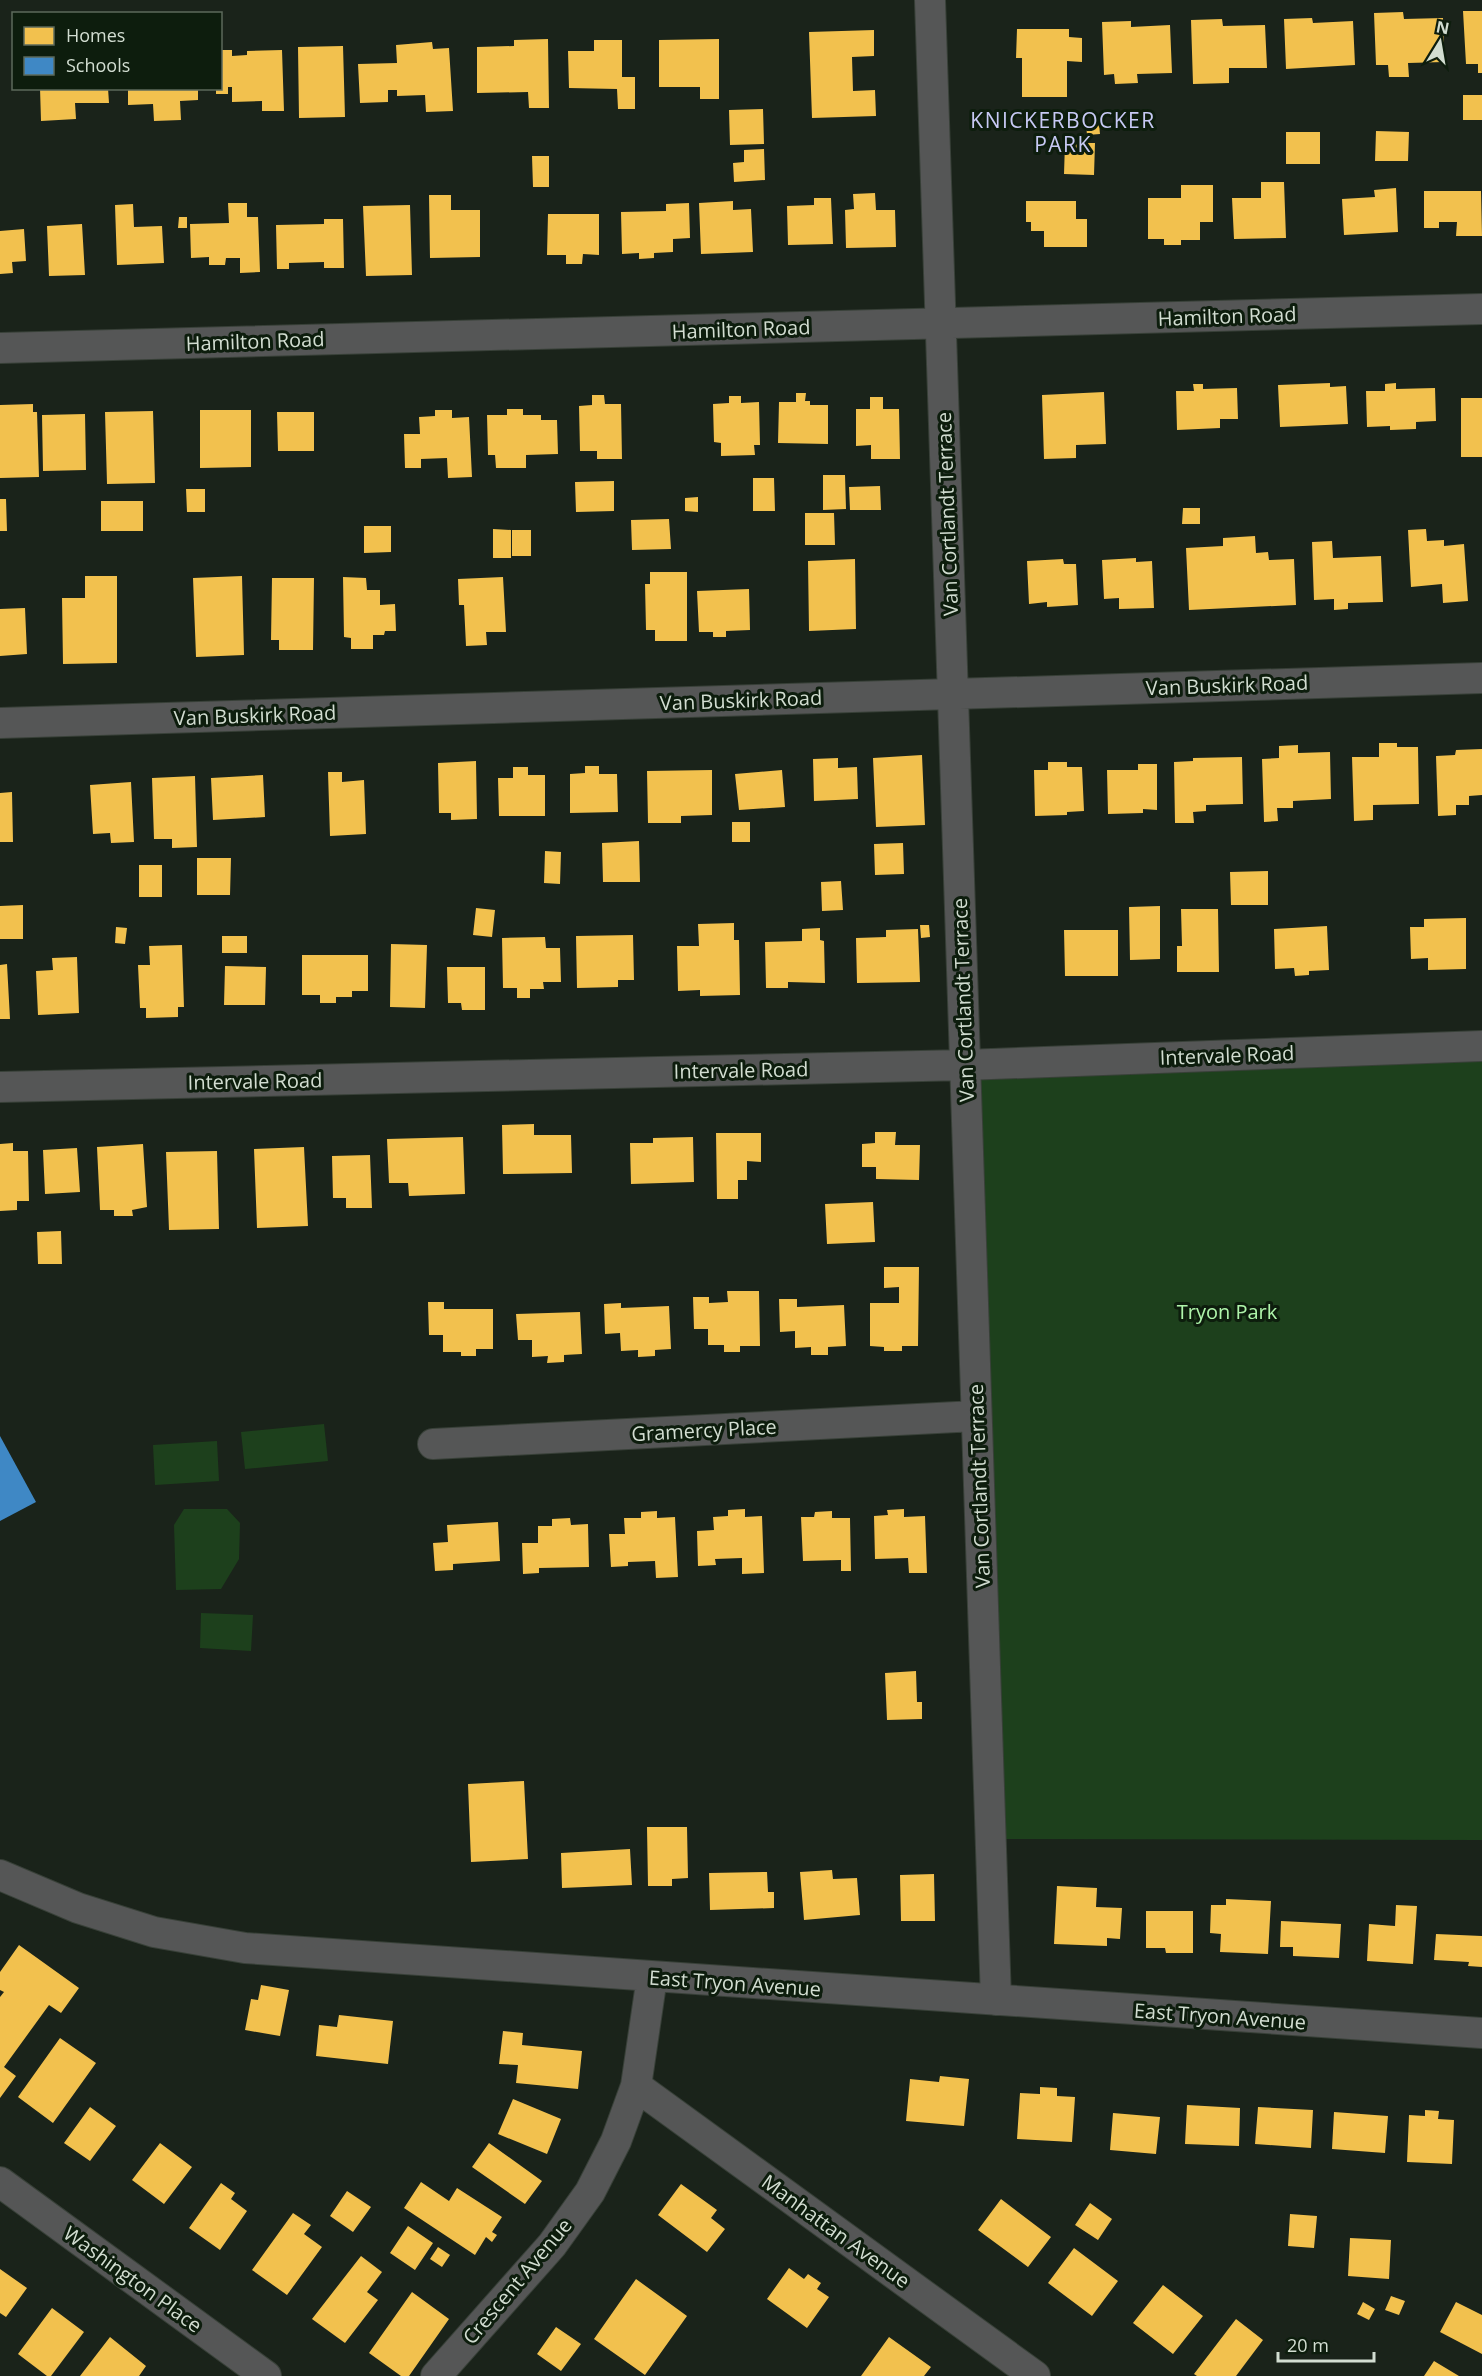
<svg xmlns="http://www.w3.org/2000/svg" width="1482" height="2376" font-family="'Open Sans',sans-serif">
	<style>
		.green { fill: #1d401c }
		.homes { fill: #f2c14e }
		.schools { fill: #3f88c5 }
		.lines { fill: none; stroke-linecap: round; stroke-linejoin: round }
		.street-casing { stroke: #384038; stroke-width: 32 }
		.street { stroke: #555656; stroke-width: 30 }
		.labels { text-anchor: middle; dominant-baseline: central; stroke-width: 6; stroke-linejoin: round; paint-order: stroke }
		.street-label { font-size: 20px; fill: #d2ddd1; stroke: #0d1d0d }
		.park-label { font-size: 20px; fill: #aff5ab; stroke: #0d1d0d }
		.neighbourhood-label { font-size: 21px; letter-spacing: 1.5px; fill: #c8caf5; stroke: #0d1d0d }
	</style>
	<rect width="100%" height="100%" fill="#1a231a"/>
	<path class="green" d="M1482,1046V1840L990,1839L965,1065Z
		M324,1424L328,1461L245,1469L241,1432Z
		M217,1441L219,1481L155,1485L153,1445Z
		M184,1509H227L240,1523L239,1559L221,1589L176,1590L174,1525Z
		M201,1613L253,1615L251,1651L200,1648Z"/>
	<path class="homes" d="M1463,11H1482V73H1478V64H1466Z
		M1403,12L1404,19L1443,18L1444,62L1408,63L1409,77H1389L1388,65H1376L1374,13Z
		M1312,18L1313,23L1353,21L1355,65L1286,69L1284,19Z
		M1222,19L1223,26L1265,25L1267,68H1229V83L1193,84L1191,20Z
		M1131,21V27L1170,25L1172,73L1137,74L1138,83L1115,84L1114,74L1104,75L1102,22Z
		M1017,29H1069V37L1082,38V62L1067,61V97H1022V58H1016Z
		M874,30V56L852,57L853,91L875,90L876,116L812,118L809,32Z
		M548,39L549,108H529L528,92L477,93V47L514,46V40Z
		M719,39V99H700V87H659V40Z
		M594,40H622V77H635V109H618L617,89L569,88L568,51H594Z
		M432,42L433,49L449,48L453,111L426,112L425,95L397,96V90H388V102L360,103L358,64L397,63L396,45Z
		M343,46L345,117L299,118L298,47Z
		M220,50H232V56L247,55V51L282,50L284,111H262V101L232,102V87H228V94H216V88H220Z
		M40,88H108L109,103H75L76,119L41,121Z
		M128,88H198V100L180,101L181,120L154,121L153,104L128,105Z
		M1463,95H1482V120H1463Z
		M763,109L764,144L730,145L729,110Z
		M1086,124H1099L1100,134L1087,135Z
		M1376,131L1409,132L1408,161H1375Z
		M1286,132H1320V164H1286Z
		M1065,143H1095L1094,175L1064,174Z
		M764,149L765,180L734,182L733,163L744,162V150Z
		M532,156H549V187H533Z
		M1261,182H1284L1286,238L1234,239L1232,198H1261Z
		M1181,185H1213V222H1200V240H1181V245H1164V239H1148V198H1181Z
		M1396,188L1398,232L1344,235L1342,199L1375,197L1374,190Z
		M1424,191H1481L1482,236H1456L1457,222H1439V228H1424Z
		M875,193L876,210H895L896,247L846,248L845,210L854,209L853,194Z
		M429,195H451V210H480V257L430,258Z
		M814,198H831L833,244L788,245L787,206L814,205Z
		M733,201V210L751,209L753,252L701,254L699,203Z
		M1026,201H1076V219H1087V247H1044V231H1031V222H1026Z
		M228,203H247V217H258L260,272L240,273V258H226L225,265H209V257L191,258L190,224L229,223Z
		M689,203L690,238L673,239V252L654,253V258L639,259V253L622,254L621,212L666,211V204Z
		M133,204L134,227L162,226L164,263L117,265L115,205Z
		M410,205L412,275L366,276L363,206Z
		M548,214H599V255L583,254L582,264H566V255H547Z
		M179,217H187V228H178Z
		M324,219H343L344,268H324V262L289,263V269H277L276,225L324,224Z
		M82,224L85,275L49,276L47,226Z
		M24,229L26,261L12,262L13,273L0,274V231Z
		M1330,383V387L1346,386L1348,424L1280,427L1278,385Z
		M1396,383V389L1435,388L1436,421L1416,422V429L1390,430V426L1367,427L1366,391H1385V384Z
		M1193,384H1203V389L1237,388L1238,419H1220V428L1177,430L1176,391H1194Z
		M1104,392L1106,444L1076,445V458L1044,459L1042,395Z
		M796,393H806L805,401H810V405H828V444L778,443L779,402H796Z
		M592,395H604L605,404H621L622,459H597V451H580L579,406L592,405Z
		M729,396H741V403L759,402L760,445H754L755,455L721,456V443L714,442L713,404L729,403Z
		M870,397H883V409H899L900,459H871V445L856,446V409H870Z
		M1461,398H1482V457H1461Z
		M33,404V412H37L39,477L0,478V405Z
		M507,409H523V415H541V420H557L558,454L526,455V468H496L495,455H488L487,415H507Z
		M200,410H251V467L200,468Z
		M435,410H452V418L469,417L472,477L448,478L447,458L421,459V468H405L404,434H420L419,417L435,416Z
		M153,411L155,483L107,484L105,412Z
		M277,412H314V451H278Z
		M85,414L86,470L43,471L42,415Z
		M823,475H845L846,509L823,510Z
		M753,478H774L775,511H753Z
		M614,481V511L576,512L575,482Z
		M880,486L881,510H850L849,487Z
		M186,489H205V512H187Z
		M698,497V512L685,511V498Z
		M0,499H6L7,531H0Z
		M101,501H143V531H101Z
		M1183,508H1200V524H1182Z
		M805,513H834L835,545H805Z
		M669,519L671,549L632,550L631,520Z
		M364,526H391V552L364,553Z
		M493,529L511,530V558H493Z
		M1426,529L1427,541L1444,540V546L1464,544L1468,601L1443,603L1442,584L1411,587L1408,530Z
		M512,530H531V556H512Z
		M1255,536L1256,553L1268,552L1269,560L1294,559L1296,605L1189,610L1186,548L1223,546V538Z
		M1332,541L1333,558L1381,556L1383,602L1348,603V609L1334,610V599L1314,600L1312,542Z
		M1136,558V562L1152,561L1154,608L1119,609V598L1104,599L1102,560Z
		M855,559L856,629L809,631L808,561Z
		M1063,559L1064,564H1076L1078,605L1047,607V602L1029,604L1027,561Z
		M650,572H687V641H655V630H646L645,584H650Z
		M85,576H117V663L63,664L62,598H85Z
		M242,576L244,655L196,657L193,578Z
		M343,577L366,578L367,590H380V605L395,604L396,631H385L384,635H373V649H351V638L344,637Z
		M503,577L506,632H486L487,645L466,646L464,605H459L458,579Z
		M272,578H314L313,650H279V640H271Z
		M749,589L750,630L726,631V637H713V632H699L697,591Z
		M25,608L27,654L0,656V609Z
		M1379,743H1397V747H1418L1419,804L1373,805V820L1354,821L1352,757H1379Z
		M1298,745V753L1330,752L1331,799L1293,801V808H1277L1278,821L1264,822L1262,759L1279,758V746Z
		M1482,749V795L1469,796V805H1456V815L1438,816L1436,756L1455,755L1456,750Z
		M922,755L925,825L876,827L873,758Z
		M1242,757L1243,804L1206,805V811L1193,812L1194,823H1175L1174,762L1193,761V758Z
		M838,758V768L857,767L858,799L814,801L813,759Z
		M476,761L477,819L451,820V813H439L438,763Z
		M1048,762H1067V767H1082L1084,811L1067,812V815L1035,816L1034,770H1048Z
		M1138,764H1157V810L1143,809V813L1108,814L1107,770H1138Z
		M585,766H599V774H617L618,812L570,813V774L585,773Z
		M513,767H528V775H545V816H499L498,778H513Z
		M712,770V815L681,816V823H648L647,771Z
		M782,770L785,807L739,810L735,774Z
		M328,772H342V782L364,780L366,834L330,836Z
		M263,775L265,817L213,820L211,778Z
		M195,776L197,847L172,848V839H154L152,778Z
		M131,782L134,842L111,843L110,833L93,834L90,785Z
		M12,792L13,842H0V793Z
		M732,822H750V842H732Z
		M639,841L640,882H603L602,843Z
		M903,843L904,874L875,875L874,844Z
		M545,851L561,852L560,884L544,883Z
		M197,858H231L230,895H197Z
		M139,865H162V897H139Z
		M1268,871V905H1231L1230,872Z
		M841,881L843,910L822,911L821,882Z
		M23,905V939H0V906Z
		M1160,906V959L1130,960L1129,907Z
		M476,908L495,910L492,937L473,935Z
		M1181,909H1218L1219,972H1177V946H1182Z
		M1466,918V969L1428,970V958L1411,959L1410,927H1424V919Z
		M734,923V940H739L740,995L700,996V990L678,991L677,946H699L698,924Z
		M920,925H929L930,937L921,938Z
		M1327,926L1329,970L1309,971V975L1295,976L1294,968L1275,969L1274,929Z
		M116,927L127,928L125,944L115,943Z
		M820,928V940L824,941L825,983L788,982V988H766L765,942L802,941V929Z
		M918,929L920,982L857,983L856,938L886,937V930Z
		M1064,930H1118V976H1065Z
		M633,935L634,980H618V987L577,988L576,936Z
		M222,936H247V953H222Z
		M545,937L546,948H560L561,982H543L544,989H530V998H517V988H503L502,938Z
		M391,944L427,945L425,1008L390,1007Z
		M182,945L184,1007H178V1017L146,1018V1008H140L138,965H150L149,946Z
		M302,955H368V991H352V997H336V1003H320V995H302Z
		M77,957L79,1013L38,1015L36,971L53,970L52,958Z
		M7,964L10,1019H0V965Z
		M225,966L266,967L265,1005H224Z
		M447,967H485V1010H462L461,1003H448Z
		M534,1124V1135H571L572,1173L503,1174L502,1125Z
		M875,1132H896L895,1145H920L919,1180L876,1179V1167H862V1144L875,1143Z
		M716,1133H761V1162L747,1161V1180H738V1199H717Z
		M463,1137L465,1194L409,1196L408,1183H389L387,1139Z
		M693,1137L694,1182L631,1184L630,1143H653V1138Z
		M13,1143V1151H28L29,1201H17V1210L0,1211V1144Z
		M143,1144L147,1207L132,1210L133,1216H114V1210H100L97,1147Z
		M304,1147L308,1226L257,1228L254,1149Z
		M77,1148L80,1192L45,1194L43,1150Z
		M217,1151L219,1229L169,1230L166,1152Z
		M370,1155L372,1208H346V1198H333L332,1156Z
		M873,1202L875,1242L827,1244L825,1204Z
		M61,1231L62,1264H38L37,1232Z
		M884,1267H919L918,1346H902V1351H884V1347L870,1346V1303H899V1287L884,1288Z
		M727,1291H759L760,1346H740V1352H724V1345H708V1329H694L693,1297H709V1303L728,1302Z
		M779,1299H797V1307L844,1305L846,1346L828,1347V1355H811V1347L795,1348V1331L780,1332Z
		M428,1302H444V1309H493V1349H476V1356H461V1352H443V1335H429Z
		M621,1303V1308L669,1306L671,1349L655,1350V1356L638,1357V1350L621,1351L620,1333L605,1334L604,1304Z
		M580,1312L582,1354L564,1355V1362L547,1363L548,1356L532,1357V1340H518L516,1314Z
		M745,1509V1517L762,1516L764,1573L742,1574V1558L715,1559L716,1565L698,1566L697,1531L714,1530L713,1517L728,1516V1510Z
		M904,1509V1517L925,1516L927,1573H909L908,1558L875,1559L874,1516L888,1515L887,1510Z
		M657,1511V1518L675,1517L678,1577L656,1578L655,1561L628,1562V1566L611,1567L609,1534H625L624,1518H641V1512Z
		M832,1511V1518H850L851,1571H841V1560L803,1561L801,1517H814L815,1512Z
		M570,1518L571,1525L588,1524L589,1567L539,1568V1573L523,1574L522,1543H538V1526H552V1519Z
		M498,1522L500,1561L453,1564V1570L435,1571L433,1543L448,1542L447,1525Z
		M916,1671L917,1702H922V1719L887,1720L885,1673Z
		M524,1781L528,1859L471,1862L468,1784Z
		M647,1827H687L688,1878L672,1879V1886H648Z
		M630,1849L632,1885L562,1888L561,1853Z
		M832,1870L833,1879L857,1878L860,1915L804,1920L800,1872Z
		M767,1872L768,1892H774V1908L710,1910L709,1873Z
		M934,1874L935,1921H901L900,1875Z
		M1057,1886L1097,1888L1096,1907L1122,1908L1120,1939L1107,1938V1946L1054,1944Z
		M1226,1899L1271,1901L1268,1954L1220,1952L1221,1934L1210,1933L1211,1905H1226Z
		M1396,1905L1417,1906L1413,1964L1367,1961L1369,1924L1395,1926Z
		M1146,1911H1193V1953H1166L1165,1948H1146Z
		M1281,1921L1341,1924L1339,1958L1293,1956V1947H1280Z
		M1436,1934L1482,1936V1967L1468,1966L1469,1962L1434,1960Z
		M19,1945L79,1988L61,2013L49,2005L4,2067L16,2076L0,2098V1997L4,1992L0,1990V1972Z
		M261,1985L289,1990L280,2036L245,2030L251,1999L258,2000Z
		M339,2015L393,2021L388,2064L316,2056L319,2025L337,2027Z
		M503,2031L523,2033L522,2045L582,2051L578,2089L516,2083L518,2065L499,2064Z
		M60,2038L96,2063L53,2123L18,2097Z
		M940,2076L969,2079L964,2126L906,2121L910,2079L939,2082Z
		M1040,2087L1057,2088V2096L1075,2097L1072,2142L1017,2139L1020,2093L1040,2094Z
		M513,2099L561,2119L547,2154L498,2134Z
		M1187,2105L1240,2108L1239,2146L1185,2144Z
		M90,2107L116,2126L90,2161L64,2143Z
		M1258,2107L1313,2110L1311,2148L1255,2144Z
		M1425,2110L1439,2111L1438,2119L1454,2120L1452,2164L1407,2162L1409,2115L1425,2116Z
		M1334,2112L1388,2116L1385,2153L1332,2149Z
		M1113,2113L1160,2117L1156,2154L1110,2150Z
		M160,2143L192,2167L164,2204L132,2180Z
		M489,2143L542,2181L525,2204L472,2167Z
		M421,2182L449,2201L457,2188L502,2217L492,2232L497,2235L492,2242L486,2237L475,2255L404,2208Z
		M221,2183L235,2193L231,2199L247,2211L220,2250L189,2228Z
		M681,2184L717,2210L711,2218L725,2229L707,2252L658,2215Z
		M347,2191L371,2207L353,2232L330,2216Z
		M1001,2199L1051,2237L1028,2267L978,2230Z
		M1090,2203L1112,2219L1098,2240L1075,2225Z
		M293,2213L311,2225L304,2234L322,2247L287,2295L252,2270Z
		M1290,2214L1317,2216L1314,2248L1288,2246Z
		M408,2226L433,2243L415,2270L390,2253Z
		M1350,2238L1391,2240L1389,2279L1348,2276Z
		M438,2247L450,2255L442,2267L430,2259Z
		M1074,2248L1118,2281L1092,2316L1048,2283Z
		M361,2256L382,2272L367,2292L378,2300L345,2343L312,2319Z
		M789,2268L804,2279L808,2274L821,2283L817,2289L829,2297L807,2328L767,2299Z
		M0,2269L27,2288L6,2317L0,2313Z
		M636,2279L687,2316L645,2375L594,2339Z
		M1163,2285L1203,2316L1173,2354L1133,2323Z
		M412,2292L449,2319L409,2376H401L369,2353Z
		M1391,2296L1405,2301L1399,2315L1385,2310Z
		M1363,2302L1375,2309L1369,2320L1357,2314Z
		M1456,2302L1482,2315V2354L1440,2332Z
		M52,2308L84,2332L51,2376H47L18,2354Z
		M1236,2319L1263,2340L1236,2376H1197L1194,2374Z
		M556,2327L581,2344L561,2371L537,2354Z
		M110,2337L146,2366L139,2376H80Z
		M889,2337L931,2367L924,2376H861Z
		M1434,2361L1459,2376H1424Z"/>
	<path class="schools" d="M0,1436L36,1502L0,1521Z"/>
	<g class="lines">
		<defs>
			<path id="street" d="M930,0L996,2000
				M0,348L1482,309
				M0,723L1482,678
				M0,1087L965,1065L1482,1046
				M433,1444L976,1416
				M0,1875L78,1908L154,1932L245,1948L1482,2033
				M636,2086L1035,2376
				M0,2182L266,2376
				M436,2376L552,2245L590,2192L616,2141L636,2086L652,1977"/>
		</defs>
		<use href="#street" class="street-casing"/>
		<use href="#street" class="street"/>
	</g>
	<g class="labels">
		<g class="street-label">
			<text transform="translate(1227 316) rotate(-2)">Hamilton Road</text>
			<text transform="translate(741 329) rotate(-2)">Hamilton Road</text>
			<text transform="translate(255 341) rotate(-2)">Hamilton Road</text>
			<text transform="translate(947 514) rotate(-92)">Van Cortlandt Terrace</text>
			<text transform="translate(1227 685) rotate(-2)">Van Buskirk Road</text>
			<text transform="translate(741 700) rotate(-2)">Van Buskirk Road</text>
			<text transform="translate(255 715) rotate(-2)">Van Buskirk Road</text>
			<text transform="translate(963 1000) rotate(-92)">Van Cortlandt Terrace</text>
			<text transform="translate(1227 1055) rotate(-2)">Intervale Road</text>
			<text transform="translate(741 1070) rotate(-1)">Intervale Road</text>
			<text transform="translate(255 1081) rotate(-1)">Intervale Road</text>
			<text transform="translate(704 1430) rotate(-3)">Gramercy Place</text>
			<text transform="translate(979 1486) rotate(-92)">Van Cortlandt Terrace</text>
			<text transform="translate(735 1983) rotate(4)">East Tryon Avenue</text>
			<text transform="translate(1220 2016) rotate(4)">East Tryon Avenue</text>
			<text transform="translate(836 2231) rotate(36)">Manhattan Avenue</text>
			<text transform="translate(133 2279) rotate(36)">Washington Place</text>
			<text transform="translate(517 2281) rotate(-50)">Crescent Avenue</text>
		</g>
		<g class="park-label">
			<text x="1227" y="1311">Tryon Park</text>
		</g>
		<g class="neighbourhood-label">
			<text x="1063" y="120">KNICKERBOCKER<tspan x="1063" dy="24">PARK</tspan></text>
		</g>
	</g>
	<rect x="12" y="12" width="210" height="78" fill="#0d1d0d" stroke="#5c6a5b" stroke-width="1.5"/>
	<rect x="24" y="27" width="30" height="18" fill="#f2c14e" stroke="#5c6a5b" stroke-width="1.5"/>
	<text x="66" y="42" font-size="18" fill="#d2ddd1">Homes</text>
	<rect x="24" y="57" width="30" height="18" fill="#3f88c5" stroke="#5c6a5b" stroke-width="1.5"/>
	<text x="66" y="72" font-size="18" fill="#d2ddd1">Schools</text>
	<g transform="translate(1440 42) rotate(11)" stroke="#0d1d0d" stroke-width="4.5" paint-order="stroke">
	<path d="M0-4.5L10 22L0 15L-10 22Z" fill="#d2ddd1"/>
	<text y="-9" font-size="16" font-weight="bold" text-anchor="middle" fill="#d2ddd1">N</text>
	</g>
	<path d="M1278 2352v9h96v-9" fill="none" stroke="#d2ddd1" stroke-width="3"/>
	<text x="1287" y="2352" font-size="18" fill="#d2ddd1" stroke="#0d1d0d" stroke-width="4.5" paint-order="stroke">20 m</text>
</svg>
